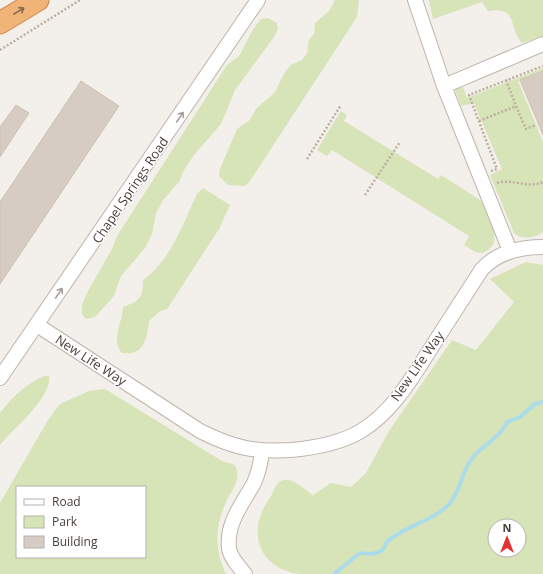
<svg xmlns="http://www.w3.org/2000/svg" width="543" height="574" font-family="'Open Sans',sans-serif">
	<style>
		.green { fill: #d7e4b7; fill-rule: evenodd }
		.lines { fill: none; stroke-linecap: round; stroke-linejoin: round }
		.stream { stroke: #acdbea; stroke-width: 4 }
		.building { fill: #d7ccc3; stroke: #cec0b4 }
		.minor-casing { stroke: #beb5ad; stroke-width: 16 }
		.highway-casing { stroke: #cf8748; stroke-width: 23 }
		.path { stroke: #beafa0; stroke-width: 2.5; stroke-dasharray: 2 2; stroke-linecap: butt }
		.minor { stroke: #fff; stroke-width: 14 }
		.highway { stroke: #f0b478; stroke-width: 21 }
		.oneway { stroke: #82684f }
		.oneway2 { stroke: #a39f9c }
		.labels { text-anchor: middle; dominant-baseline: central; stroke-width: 3; stroke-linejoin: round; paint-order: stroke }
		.street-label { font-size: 13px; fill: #473f39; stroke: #fff }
	</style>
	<rect width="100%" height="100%" fill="#f3efea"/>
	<path class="green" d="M335,0H359L357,17L250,181L245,186L228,185L219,176L220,169L237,129L250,120L256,109L275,92L285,72L291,65L302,60L307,53L309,40L314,34L315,23L329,11Z
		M429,0H543V36L522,43C508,28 519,6 488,11L482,2L433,19Z
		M268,18L277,23L278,29L274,37L235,90L221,124L194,155L185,168L179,182L163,200L156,213L152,234L145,248L121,276L114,296L95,317L86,319L82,314V305L88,291L112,249L117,236L227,65L239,56L254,28L261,19Z
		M543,68V71L518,81L543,142V232C536,238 521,240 514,233L490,175L502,169L474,103L461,106L455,89L463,87L467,98Z
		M341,111L347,115L344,121L438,179L441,175L480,200L483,204C488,217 503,239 488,250C479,257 473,250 464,245L469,236L332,150L327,156L317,150Z
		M203,188L230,205L219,229L167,309L160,311L149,321C148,331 146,348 135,352C132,354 126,353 122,353C110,340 123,322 123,307C140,301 143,298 143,280C172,259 182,225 197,194Z
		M526,262L543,265V574H302C269,572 248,544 262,512C264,506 268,501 271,496C274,490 277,481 284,480C294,478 305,490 313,495L331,483L351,487L366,473L389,431L452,340L476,350L514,302L490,279ZM495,526H519V550H495Z
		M44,376H49C52,399 13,428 0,445V413C12,397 26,384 44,376Z
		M105,389L222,461C228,463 236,463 237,470C240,482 230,492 226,502C215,526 214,550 226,574H0V503L48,420L60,404L89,391ZM17,487H145V557H17Z"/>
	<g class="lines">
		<path class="stream" d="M334,574L360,553C368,554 374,555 381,551C385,549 385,544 388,541C403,527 436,520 450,503C461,490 462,470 473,457C483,445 502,436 507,422L520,417L535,404L543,402"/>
	</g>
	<path class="building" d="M543,71V135L520,80Z
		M81,81L119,106L0,284V202Z
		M16,105L29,113L0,157V127Z"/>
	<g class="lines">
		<defs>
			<path id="minor" d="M415,0L444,86L510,251
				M444,86L543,44
				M37,325L200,431C234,448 253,452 291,450C314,448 341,443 361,431C394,411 413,376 433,345C449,320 466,294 482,269C498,252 520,247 543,247
				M0,378L258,0
				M245,574C239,567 230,557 229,548C226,523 243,503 254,483C259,472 261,462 262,450"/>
			<path id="highway" d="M0,23L38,0"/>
		</defs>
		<use href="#minor" class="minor-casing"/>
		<use href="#highway" class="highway-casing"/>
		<path class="path" d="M0,50L80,0
			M506,80L516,106
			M479,121L516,106L526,129L536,125
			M307,159L341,105
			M491,171L497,169L469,95L543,66
			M497,183C513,178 527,189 543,182
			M365,195L400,142"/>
		<use href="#minor" class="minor"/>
		<use href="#highway" class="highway"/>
	</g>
	<defs><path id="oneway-shaft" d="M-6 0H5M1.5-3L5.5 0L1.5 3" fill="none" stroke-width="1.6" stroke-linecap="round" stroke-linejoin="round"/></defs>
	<use class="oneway" href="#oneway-shaft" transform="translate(19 11) rotate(-31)"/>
	<g class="oneway2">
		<use href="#oneway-shaft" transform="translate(180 117) rotate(-56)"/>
		<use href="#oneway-shaft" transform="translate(59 293) rotate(-56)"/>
	</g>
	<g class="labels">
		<g class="street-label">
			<text transform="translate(130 190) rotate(-56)">Chapel Springs Road</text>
			<text transform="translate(91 360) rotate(33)">New Life Way</text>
			<text transform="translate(417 366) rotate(-55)">New Life Way</text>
		</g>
	</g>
	<rect x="16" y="486" width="130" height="72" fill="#ffffff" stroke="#b5b2b0"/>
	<rect x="24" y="499" width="20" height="6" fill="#ffffff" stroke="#b5b2b0"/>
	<text x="52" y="506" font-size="12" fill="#473f39">Road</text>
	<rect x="24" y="516" width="20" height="12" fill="#d7e4b7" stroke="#b5b2b0"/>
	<text x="52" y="526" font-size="12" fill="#473f39">Park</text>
	<rect x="24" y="536" width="20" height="12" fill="#d7ccc3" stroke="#b5b2b0"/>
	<text x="52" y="546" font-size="12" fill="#473f39">Building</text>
	<g transform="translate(507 538)"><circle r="19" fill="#ffffff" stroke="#b5b2b0"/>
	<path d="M0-3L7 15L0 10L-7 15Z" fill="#e62f31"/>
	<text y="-6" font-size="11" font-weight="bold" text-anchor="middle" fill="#473f39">N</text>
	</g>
</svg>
